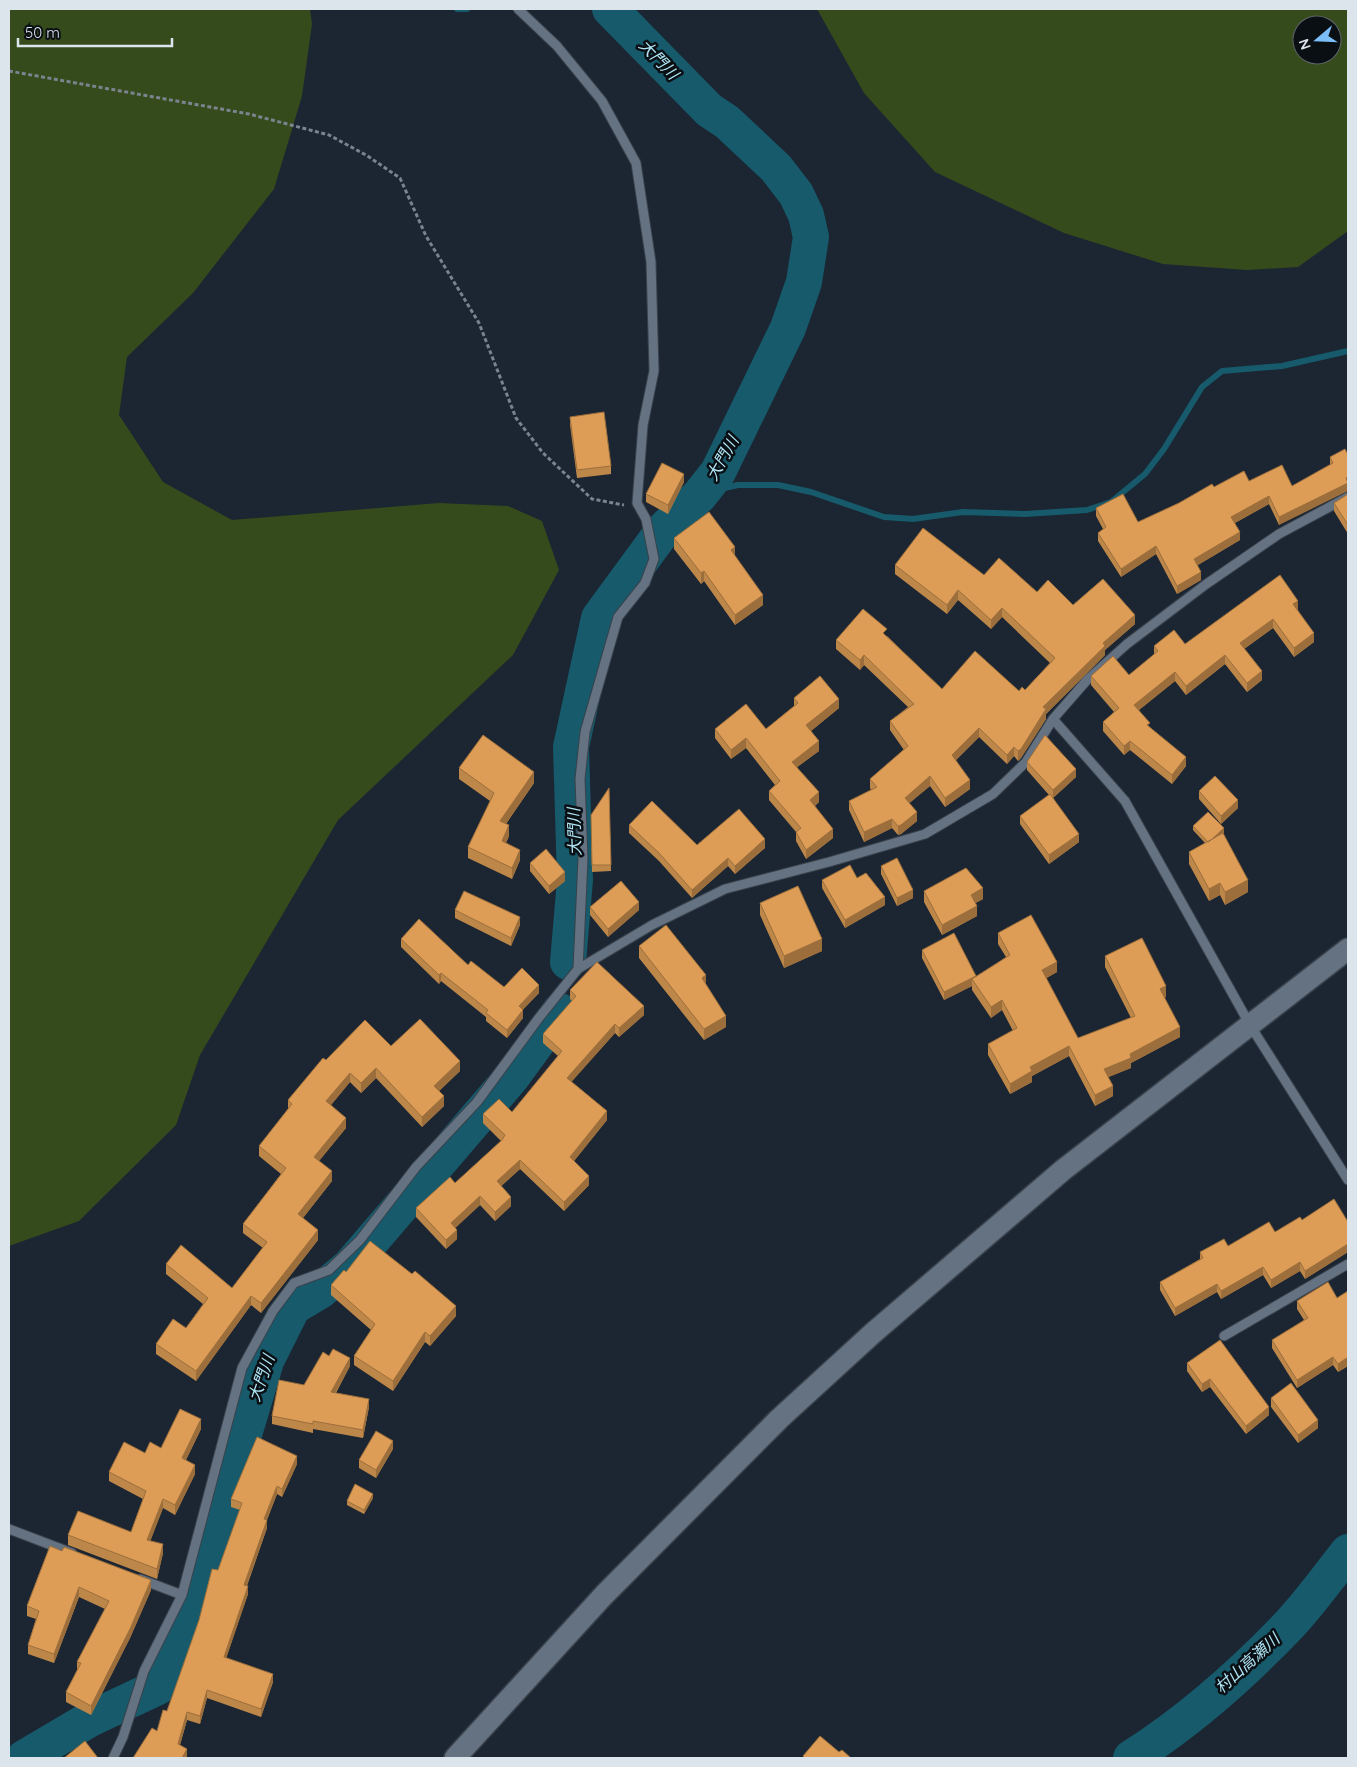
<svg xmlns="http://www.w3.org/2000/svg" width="1357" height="1767" font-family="Quicksand,'Noto Sans JP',sans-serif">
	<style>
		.green { fill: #354b1c; fill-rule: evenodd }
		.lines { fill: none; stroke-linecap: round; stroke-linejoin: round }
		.stream { stroke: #165a6b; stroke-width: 6 }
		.river { stroke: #165a6b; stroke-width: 36 }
		.service-casing { stroke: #39424c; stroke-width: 11 }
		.tertiary-casing { stroke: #39424c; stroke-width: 24 }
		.path { stroke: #7b848e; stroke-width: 3; stroke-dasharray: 4 2.5; stroke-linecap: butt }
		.service { stroke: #657281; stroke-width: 9 }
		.tertiary { stroke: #657281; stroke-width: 21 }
		.wall { fill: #be874a }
		.shaded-wall { fill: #9b6e3c }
		.building { fill: #dd9d56; stroke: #9b6e3c }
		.labels { text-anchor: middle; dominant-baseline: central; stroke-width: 5; stroke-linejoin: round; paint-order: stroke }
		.water-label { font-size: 16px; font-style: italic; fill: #b0e5f5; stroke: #0a0f14 }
	</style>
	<rect width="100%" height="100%" fill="#1b2632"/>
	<path class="green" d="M9,9H310L312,24L302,96L274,189L193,293L127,357L119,415L163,482L232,520L439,503L508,506L542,521L559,570L513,655L338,820L200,1055L176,1125L79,1221L9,1246Z
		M817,9H1348V231L1298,267L1247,270L1163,264L1064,233L935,172L864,93ZM1302,25H1332V55H1302Z"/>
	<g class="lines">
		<path class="stream" d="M457,9H467
			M702,493L738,485H778L811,492L884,517L913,519L963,512L1025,514L1087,510L1111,502L1145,474L1164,449L1202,387L1222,371L1282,366L1348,351"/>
		<path class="river" d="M568,962L575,880L571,747L599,618L665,528L699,496L718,472L788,328L804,282L811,237L806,215L796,194L776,168L727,122L709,110L610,9
			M24,1758L90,1719L158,1687L194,1620L219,1518L266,1361L293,1307L320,1291L350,1266L511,1078L560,1011
			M1131,1758C1186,1723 1242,1674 1288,1626C1310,1603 1328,1577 1348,1552"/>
		<defs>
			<path id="service" d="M518,9L557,46L602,101L636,163L651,262L654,371L643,425L637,503L646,519L654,559L645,583L618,617L585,732L580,779L583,859L578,969
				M1053,719L1125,801L1250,1025L1348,1180
				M1224,1336L1348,1264
				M9,1529L72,1553
				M140,1579L182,1595
				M113,1758L123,1737L144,1671L182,1595L242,1368L273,1311L294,1283L329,1270L360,1240L416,1167L477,1102L538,1019L578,969L652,925L725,889L829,862L925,834L993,794L1026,762L1053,719L1088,679L1127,644L1205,585L1279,534L1348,497"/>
			<path id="tertiary" d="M455,1758L604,1595L779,1419L873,1333L1063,1170L1348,949"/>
		</defs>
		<use href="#service" class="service-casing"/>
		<use href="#tertiary" class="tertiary-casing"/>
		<path class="path" d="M9,71L249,114L329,135L366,155L400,178L426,236L479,323L516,418L543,453L592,499L624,505"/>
		<use href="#service" class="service"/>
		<use href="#tertiary" class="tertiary"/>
	</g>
	<path class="wall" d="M570,417L611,466V474L577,478L570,425Z
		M1348,455L1279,525L1269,504L1235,523L1240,540L1198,565L1201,580L1177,594L1156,554L1121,577L1098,541V533L1103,529L1096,516V508L1138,522L1214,487L1249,481L1292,486L1330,465V457Z
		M684,482L668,514L646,502V494Z
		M1348,494V534L1334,511V503Z
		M674,538L735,556L763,605L735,625L704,581L701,584L674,549Z
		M895,565L984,575L1073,605L1135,624L1105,650V655L1046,714V719L1021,758L1018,761L1014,756L1007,764L979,737L956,760L970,789L945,807L930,786L909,803L917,821L901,834L898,835L892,828L864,842L849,810V801L871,790L870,788V779L904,750L890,730V721L908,707L864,665L860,670L836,649V640L887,636L942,689L1019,691L1025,690L1050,663L1002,617L991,629L958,600L947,614L895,574Z
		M1298,610L1314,642L1294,657L1273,628L1244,649L1262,680L1247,692L1225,664L1186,695L1175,681L1139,710L1150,728L1186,766L1172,784L1130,750L1124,755L1103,731V722L1114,712L1091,685V676L1129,675L1154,655V646L1185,644Z
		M794,698L839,708L811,731L819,751L797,767L819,802L815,806L833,838L806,859L796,841V832L769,800V791L775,785L746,748L731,759L715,738V729H766L794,706Z
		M1027,762L1076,777L1053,798L1079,842L1049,864L1020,824V816L1049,795L1027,770Z
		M459,768L534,783L506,824L509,836L506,843L520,860L512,879L468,858V847L490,801L459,779Z
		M609,788L611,871L592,872L591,815Z
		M1199,791L1238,808L1221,824L1199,799Z
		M629,825L697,845L765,848L735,874L728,866L692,898L659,861L629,833Z
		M1193,826L1224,833L1222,834L1248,892L1225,905L1220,895L1209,901L1189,864V852L1205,843L1193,830Z
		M530,863L565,881L549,894L530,871Z
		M881,866L913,898L897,906L881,874Z
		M857,878L885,905L845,928L822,888V880Z
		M924,891L983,899L975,903L977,916L942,935L924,902Z
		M760,903L822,951L784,968L760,915Z
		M590,907L639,910L608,937L590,915Z
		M455,910L520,925L511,946L455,918Z
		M998,933L1057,972L1046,978L1078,1038L1131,1018L1105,967V956L1166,997L1164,998L1180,1037L1131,1063V1068L1108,1077L1113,1096L1095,1106L1069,1056L1032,1076V1082L1010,1094L988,1055V1044L1013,1031L1002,1010L991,1018L972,990V986L944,1000L922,958V950L976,977L1006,957L998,944Z
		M401,939L468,965L504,987L539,993L523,1009V1018L507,1038L486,1021V1017L441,981L439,984L401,947Z
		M639,946L706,985L726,1027L704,1040L639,958Z
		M570,990L644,1015L619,1037L615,1033L571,1082L607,1120L574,1161L589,1185L564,1211L520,1169L501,1186L511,1206L495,1221L480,1205L455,1228L457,1239L446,1249L416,1217V1208L455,1183L501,1141L483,1123V1114L512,1112L558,1056L543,1043V1034L572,1001L570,999Z
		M391,1046L460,1071L439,1091L444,1106L422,1127L376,1078L361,1093L350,1082L331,1105L346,1128L319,1161L332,1181L303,1218L318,1240L261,1313L251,1305L196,1381L156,1354V1344L186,1328L203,1304L166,1274V1264L232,1288L263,1248L243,1233V1224L281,1174L259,1156V1146L288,1109V1100L326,1060Z
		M1302,1220L1348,1222V1252L1305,1279L1300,1271L1271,1288L1263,1275L1221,1299L1217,1292L1175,1316L1160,1290V1282L1200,1259V1252L1228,1246L1275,1232Z
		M346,1272L456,1316L430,1346L425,1342L393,1391L354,1365V1356L371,1330L331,1295V1285Z
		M1348,1291V1366L1338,1372L1333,1365L1297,1388L1272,1348V1340L1304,1320L1297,1309V1301L1337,1298Z
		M1187,1363L1269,1415L1246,1434L1210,1387L1202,1392L1187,1371Z
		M350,1366L336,1393L369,1407L363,1438L313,1429V1433L272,1424V1416L304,1385Z
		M1271,1398L1318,1428L1298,1443L1271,1407Z
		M201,1429L186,1460L195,1474L175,1515L163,1508L150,1541L163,1553L157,1579L68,1545V1535L131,1532L143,1499L109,1481V1472L145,1453L161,1448Z
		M393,1449L376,1478L359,1468V1460Z
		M297,1464L282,1497L277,1494L267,1520V1528L247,1586L248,1594L226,1658L273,1682L261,1717L207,1698L200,1724L187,1720L180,1745L187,1758H133L157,1731L167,1711L240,1510L231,1507V1499Z
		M373,1498L364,1514L347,1505V1501Z
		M50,1546L151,1590L130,1638L91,1715L66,1702V1692L77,1670V1662L105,1609L79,1597L54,1663L28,1654V1645L36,1619L27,1616V1606Z"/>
	<path class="shaded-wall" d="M684,474V482L668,514V505Z
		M1348,477V491L1279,525V517Z
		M1269,496V504L1231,525V517Z
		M1240,532V540L1194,567V559Z
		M1156,546V554L1121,577V569Z
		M735,547V557L731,550Z
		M704,571V581L701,584V573Z
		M1201,572V580L1177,594V586Z
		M958,590V600L947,614V605Z
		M763,595V605L735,625V615Z
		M1298,601V610L1293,613V604Z
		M1002,608V617L991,629V620Z
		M1135,615V624L1105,650V655L1046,714V719L1021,758L1018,761V751L1043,707L1103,643Z
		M1273,619V628L1240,652V643Z
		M1314,633V642L1294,657V648Z
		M864,655V665L860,670V660Z
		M1225,655V664L1186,695V686Z
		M1262,671V680L1247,692V683Z
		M1175,672V681L1134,714V705Z
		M839,699V708L806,735V725Z
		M979,728V737L952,764V755Z
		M746,738V748L731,759V750Z
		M819,741V751L792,771V762Z
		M1130,741V750L1124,755V746Z
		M1014,747V756L1007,764V755Z
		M1186,757V766L1172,784V775Z
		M1076,769V777L1053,798V790Z
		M534,772V783L500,832V821Z
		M930,776V786L905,807V798Z
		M970,780V789L945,807V798Z
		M819,792V802L810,809V800Z
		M1238,800V808L1221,824V816Z
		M917,812V821L901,834L898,835V826Z
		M892,819V828L864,842V832Z
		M509,825V836L502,852V841Z
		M1224,828V833L1209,847V842Z
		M833,829V838L806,859V850Z
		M1079,834V842L1049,864V855Z
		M765,839V848L735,874V866Z
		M520,850V860L512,879V868Z
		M728,858V866L692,898V890Z
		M565,872V881L549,894V886Z
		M1248,880V892L1225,905V892Z
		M1220,883V895L1209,901V889Z
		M983,888V899L971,906V895Z
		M913,890V898L897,906V898Z
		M885,897V905L845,928V920Z
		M639,902V910L608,937V929Z
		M977,906V916L942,935V925Z
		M520,917V925L511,946V938Z
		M822,939V951L784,968V956Z
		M1057,962V972L1042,981V970Z
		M441,973V981L439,984V975Z
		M706,975V986L702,978Z
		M976,976V984L972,979V986L944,1000V992Z
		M539,985V993L519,1014V1006Z
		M1166,986V997L1160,1000V989Z
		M1002,1000V1010L991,1018V1007Z
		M644,1006V1015L619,1037V1028Z
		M523,1010V1018L507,1038V1030Z
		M726,1016V1027L704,1040V1029Z
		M615,1024V1033L567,1087V1078Z
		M1180,1027V1037L1131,1063V1068L1104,1079V1069L1130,1054Z
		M1069,1046V1056L1032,1076V1082L1010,1094V1084L1030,1067Z
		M460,1061V1071L434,1096V1086Z
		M376,1068V1078L361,1093V1083Z
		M350,1073V1082L326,1111V1101Z
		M1113,1086V1096L1095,1106V1095Z
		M444,1096V1106L422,1127V1117Z
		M607,1111V1120L570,1166V1157Z
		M346,1118V1128L314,1167V1157Z
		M520,1160V1169L497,1190V1181Z
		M332,1171V1181L298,1224V1214Z
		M589,1176V1185L564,1211V1202Z
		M480,1196V1205L451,1232V1223Z
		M511,1197V1206L495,1221V1212Z
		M318,1230V1240L261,1313V1303Z
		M457,1230V1239L446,1249V1240Z
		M1348,1244V1252L1305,1279V1271Z
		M1300,1262V1271L1271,1288V1280Z
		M1263,1267V1275L1221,1299V1291Z
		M1217,1284V1292L1175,1316V1308Z
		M251,1296V1305L196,1381V1371Z
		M456,1306V1316L430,1346V1336Z
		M425,1332V1342L393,1391V1381Z
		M1333,1357V1365L1297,1388V1380Z
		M1348,1357V1366L1338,1372V1364Z
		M350,1358V1366L331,1400V1392Z
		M1210,1379V1387L1202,1392V1384Z
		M369,1399V1407L363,1438V1430Z
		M1269,1407V1415L1246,1434V1426Z
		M201,1419V1429L182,1468V1458Z
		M1318,1420V1428L1298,1443V1435Z
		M393,1441V1449L376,1478V1470Z
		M297,1456V1464L282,1497V1489Z
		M195,1465V1474L175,1515V1505Z
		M277,1486V1494L264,1527V1519Z
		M373,1494V1498L364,1514V1510Z
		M163,1499V1508L147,1550V1540Z
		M267,1520V1528L244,1593V1585Z
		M163,1544V1553L157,1579V1569Z
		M151,1580V1590L130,1638L91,1715V1706Z
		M248,1586V1594L224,1665V1657Z
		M79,1587V1597L54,1663V1654Z
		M273,1674V1682L261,1717V1709Z
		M207,1690V1698L200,1724V1716Z
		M187,1712V1720L178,1752V1744Z
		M187,1749V1758H182Z"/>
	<path class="building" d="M604,412L611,466L577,470L570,417Z
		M1345,449L1348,455V477L1346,478L1348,483L1279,517L1269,496L1231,517L1240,532L1194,559L1201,572L1177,586L1156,546L1121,569L1098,533L1106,527L1096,508L1123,494L1138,522L1179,503L1212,484L1214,487L1244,471L1249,481L1282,465L1292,486L1333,463L1330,457Z
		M662,463L684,474L668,505L646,494Z
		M1348,494V525L1334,503Z
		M709,512L735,547L731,550L763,595L735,615L704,571L701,573L674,538Z
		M923,528L984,575L999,558L1037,592L1048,580L1073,605L1103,579L1135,615L1103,643L1105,646L1043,707L1046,709L1021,749L1018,751L1014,747L1007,755L979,728L952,755L970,780L945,798L930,776L905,798L917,812L901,825L898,826L892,819L864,832L849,801L877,787L870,779L908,746L890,721L914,704L864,655L860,660L836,640L863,609L887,629L883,633L942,689L975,651L1019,691L1022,687L1025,690L1055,658L1002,608L991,620L958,590L947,605L895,565Z
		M1280,575L1298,601L1293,604L1314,633L1294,648L1273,619L1240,643L1262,671L1247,683L1225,655L1186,686L1175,672L1134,705L1150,723L1147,725L1186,757L1172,775L1130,741L1124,746L1103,722L1119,708L1091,676L1113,656L1129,675L1158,651L1154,646L1174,630L1185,644Z
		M820,676L839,699L806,725L819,741L792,762L819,792L810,800L833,829L806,850L796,832L801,828L769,791L780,781L746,738L731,750L715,729L746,704L766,729L798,703L794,698Z
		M483,735L534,772L500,821L509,825L502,841L520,850L512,868L468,847L494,793L459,768Z
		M1045,735L1076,769L1053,790L1027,762Z
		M1215,776L1238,800L1221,816L1199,791Z
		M609,788L611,865H592L591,815Z
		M1050,794L1079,834L1049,855L1020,816Z
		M652,801L697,845L739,809L765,839L735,866L728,858L692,890L659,853L629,825Z
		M1208,812L1224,828L1211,840L1208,842L1193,826Z
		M1223,833L1248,880L1225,892L1220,883L1209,889L1189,852Z
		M546,849L565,872L549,886L530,863Z
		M897,858L913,890L897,898L881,866Z
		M850,865L857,878L866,873L885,897L845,920L822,880Z
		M966,868L983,888L971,895L977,906L942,925L924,891Z
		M621,881L639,902L608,929L590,907Z
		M798,886L822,939L784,956L760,903Z
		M464,891L520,917L511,938L455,910Z
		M1031,915L1057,962L1042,970L1078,1038L1135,1016L1105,956L1142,938L1166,986L1160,989L1180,1027L1130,1054L1131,1058L1104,1069L1113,1086L1095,1095L1069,1046L1030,1067L1032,1071L1010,1084L988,1044L1017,1028L1002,1000L991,1007L972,979L1010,955L998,933Z
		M419,919L468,965L471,961L504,987L522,968L539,985L519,1006L523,1010L507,1030L486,1013L488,1010L441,973L439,975L401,939Z
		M666,925L706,975L702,978L726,1016L704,1029L639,946Z
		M954,933L976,976L944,992L922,950Z
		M597,962L644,1006L619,1028L615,1024L567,1078L607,1111L570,1157L589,1176L564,1202L520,1160L497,1181L511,1197L495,1212L480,1196L451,1223L457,1230L446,1240L416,1208L450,1177L455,1183L502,1140L505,1135L483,1114L499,1099L512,1112L562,1051L543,1034L576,996L570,990Z
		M420,1019L460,1061L434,1086L444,1096L422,1117L376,1068L361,1083L350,1073L326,1101L346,1118L314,1157L332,1171L298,1214L318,1230L261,1303L251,1296L196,1371L156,1344L173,1319L186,1328L208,1298L166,1264L181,1245L232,1288L267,1242L243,1224L286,1168L259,1146L292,1104L288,1100L323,1058L326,1060L365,1020L391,1046Z
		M1334,1199L1348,1222V1244L1305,1271L1300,1262L1271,1280L1263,1267L1221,1291L1217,1284L1175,1308L1160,1282L1203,1258L1200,1252L1224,1239L1228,1246L1269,1222L1275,1232L1300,1217L1302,1220Z
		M370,1241L412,1274L415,1271L456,1306L430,1336L425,1332L393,1381L354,1356L375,1324L331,1285L344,1270L346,1272Z
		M1328,1282L1337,1298L1348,1291V1357L1338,1364L1333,1357L1297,1380L1272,1340L1308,1318L1297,1301Z
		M1220,1340L1269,1407L1246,1426L1210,1379L1202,1384L1187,1363Z
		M333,1349L350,1358L331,1392L369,1399L363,1430L313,1421V1424L272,1416L279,1380L304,1385L323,1352L329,1356Z
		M1291,1383L1318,1420L1298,1435L1271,1398Z
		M180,1409L201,1419L182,1458L195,1465L175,1505L163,1499L147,1540L163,1544L157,1569L68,1535L78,1511L131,1532L146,1491L109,1472L124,1442L145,1453L150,1442L161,1448Z
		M376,1431L393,1441L376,1470L359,1460Z
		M257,1437L297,1456L282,1489L277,1486L264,1519L267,1520L244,1585L248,1586L224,1657L273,1674L261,1709L207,1690L200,1716L187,1712L178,1744L187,1749L182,1758H133L152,1728L157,1731L163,1710L167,1711L199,1620L212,1569L218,1570L242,1503L231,1499Z
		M355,1484L373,1494L364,1510L347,1501Z
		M50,1546L62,1551L64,1547L151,1580L130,1629L91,1706L66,1692L81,1663L77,1662L109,1601L79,1587L54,1654L28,1645L39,1611L27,1606Z
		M820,1736L839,1752L842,1750L851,1758H805L803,1756Z
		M85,1741L98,1758H64Z"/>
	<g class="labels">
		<g class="water-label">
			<text transform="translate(659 59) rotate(46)">大門川</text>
			<text transform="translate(722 458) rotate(-61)">大門川</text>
			<text transform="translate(574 832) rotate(-92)">大門川</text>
			<text transform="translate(261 1378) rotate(-71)">大門川</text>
			<text transform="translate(1247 1663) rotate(-42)">村山高瀬川</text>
		</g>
	</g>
	<rect width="1357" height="1767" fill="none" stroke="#dce4ec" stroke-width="20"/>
	<g transform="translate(1317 40) rotate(251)"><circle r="24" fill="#0a0f14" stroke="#5e646a"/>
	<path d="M0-4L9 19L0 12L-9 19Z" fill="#7bbef8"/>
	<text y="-8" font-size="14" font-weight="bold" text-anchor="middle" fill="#dce4ec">N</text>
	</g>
	<path d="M18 38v8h154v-8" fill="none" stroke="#dce4ec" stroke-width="2.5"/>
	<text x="25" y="38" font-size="15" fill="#dce4ec" stroke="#0a0f14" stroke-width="4" paint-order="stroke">50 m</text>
</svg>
